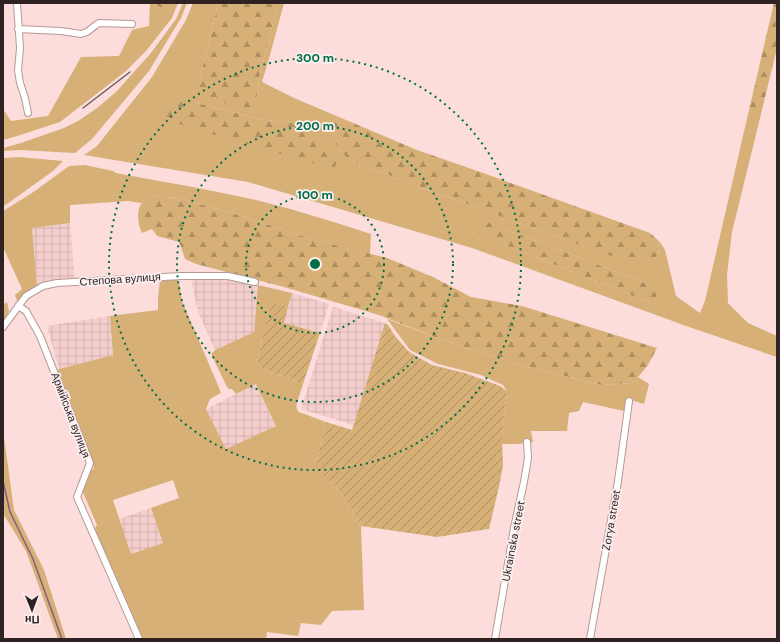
<svg xmlns="http://www.w3.org/2000/svg" width="780" height="642" font-family="'DM Sans',sans-serif">
	<style>
		.industrial { fill: url(#industrial-grid) }
		.grass { fill: #d6b076; fill-rule: evenodd }
		.forest { fill: url(#forest-firs) }
		.garden { fill: url(#garden-furrows) }
		.lines { fill: none; stroke-linecap: round; stroke-linejoin: round }
		.stream { stroke: #855c82; stroke-width: 1.5 }
		.minor-casing { stroke: #b69997; stroke-width: 8 }
		.minor { stroke: #fff; stroke-width: 6 }
		.rail { stroke: #715f5e; stroke-width: 1.5 }
		.ring { fill: none; stroke: #006e46; stroke-width: 2; stroke-dasharray: 2 4 }
		.labels { text-anchor: middle; dominant-baseline: central; stroke-width: 3.5; stroke-linejoin: round; paint-order: stroke }
		.street-label { font-size: 11px; fill: #2e2222; stroke: #fcefef }
		.centre { fill: #006e46; stroke: #fcefef; stroke-width: 2 }
		.ring-label { font-size: 12px; text-anchor: middle; font-weight: bold; fill: #006e46; stroke: #fcefef; stroke-width: 3.5; stroke-linejoin: round; paint-order: stroke }
	</style>
	<defs>
		<pattern id="industrial-grid" width="8" height="8" patternUnits="userSpaceOnUse"><rect width="8" height="8" fill="#f4cecc"/><path d="M0 4h8M4 0v8" fill="none" stroke="#d2b1af"/></pattern>
		<pattern id="forest-firs" width="22" height="20" patternUnits="userSpaceOnUse"><rect width="22" height="20" fill="#d6b076"/><path d="M5 1l3.5 6h-7zM16 11l3.5 6h-7z" fill="#ae8f60"/></pattern>
		<pattern id="garden-furrows" width="10" height="10" patternUnits="userSpaceOnUse"><rect width="10" height="10" fill="#d6b076"/><path d="M-1 1l2-2M0 10L10 0M9 11l2-2" fill="none" stroke="#ae8f60"/></pattern>
	</defs>
	<rect width="100%" height="100%" fill="#fcdddb"/>
	<path class="industrial" d="M70,223L75,281L44,283L37,286L32,228Z
		M228,277L258,285L254,332L215,350L198,312L191,278Z
		M292,293L329,304L320,333L284,323Z
		M333,307L385,323L354,425L301,409Z
		M110,316L113,355L59,369L47,326Z
		M256,384L276,426L226,450L206,409Z
		M151,508L163,543L131,554L119,519Z"/>
	<path class="grass" d="M150,3H155L162,10H170L174,3H178L172,18L146,51L126,71L60,122L17,136L3,140V109L11,121L48,116L81,57L119,56L132,30L149,26Z
		M183,3H187L181,18L149,71L92,139L75,153L19,150L3,151V148L21,143L64,128L78,121L97,108L116,92L151,53L176,19Z
		M193,3H218L213,26L198,85V91L257,95L260,74L278,3H284L270,55L262,82L294,98L339,117L333,127V138L340,152L350,160L414,185L604,254L658,255L660,242L665,250L676,296L700,313L705,301L749,110L755,115L761,114L732,232L727,275L728,303L748,323L777,336V357L689,327L472,248L248,182L84,155L97,146L152,77L186,20ZM193,102L260,119L292,123L332,169ZM487,222L645,283L651,303L487,238L479,234Z
		M19,157L63,161L53,171L7,204L3,206V158Z
		M85,165L113,171L116,173C164,182 213,190 260,201C297,210 334,222 371,234L370,254L311,239L245,217L179,198L151,196L141,203L128,201L70,205V223L32,228L37,286L25,293L17,301L15,295L22,289L3,247V211L32,193L69,166Z
		M160,279H177L179,282L182,301L217,383L221,393L210,399L206,409L226,449L276,426L256,384L236,394L232,389H229L227,387L211,354L215,350L254,332L258,285L292,293L288,307L271,303L257,361L261,368L303,384L297,403C296,407 296,409 299,412L326,422L316,462L345,499L361,526L364,610L332,611L321,625L301,623L298,636L267,632L266,639H141L93,532L97,525L82,490L90,472L94,468L56,372L59,369L113,355L110,316L158,310V299ZM173,480L179,498L151,508L163,543L131,554L113,500Z
		M7,302L9,311L3,322V305Z
		M387,319L445,341L528,367L601,385L631,383L638,377L649,384L644,404L628,399L624,411L583,402L579,411L569,413L567,431H531L533,442L518,444H502V436L507,391L503,385L481,375L438,364L410,350Z
		M3,430L14,510L44,570L66,639H58L26,551L4,515L3,511Z"/>
	<path class="forest" d="M155,3H174L170,10H162Z
		M218,3H278L260,74L257,95L253,106L248,109L236,108L198,91V85L213,26Z
		M774,3H777V48L761,114L755,116L749,110Z
		M177,102H193L260,119L292,123L315,132L327,143L338,162L333,169L201,131L161,118Z
		M339,117L417,150L486,174L650,233L660,242L658,255L650,262H639L604,254L414,185L350,160L340,152L333,138L332,127Z
		M151,196L179,198L245,217L311,239L387,258L433,277L471,297L522,306L657,348L648,365L638,377L631,383L601,385L528,367L445,341L379,315L284,287L196,264L185,259L181,247L179,242L157,236L152,229L142,233C138,224 136,213 141,204C143,201 148,198 151,196Z
		M481,222H487L513,232L645,283L655,289L657,294L655,301L651,303L487,238L479,234L477,227Z"/>
	<path class="garden" d="M271,302L288,307L284,323L320,333L303,384L261,368L257,361Z
		M385,323L388,325L395,336L408,351L416,356L432,365L465,373L500,386L507,391L502,436L503,466L498,491L489,529L437,537L361,526L345,499L335,486L323,475L316,462L326,422L352,430Z"/>
	<g class="lines">
		<path class="stream" d="M3,481L10,512L33,559L62,639"/>
		<defs>
			<path id="minor" d="M17,3L20,48L18,70L20,83L25,98L28,113
				M18,29L61,31L81,34L87,32L96,25L99,23L132,24
				M18,306L26,311L40,336L90,463L77,497L139,639
				M3,327L26,296L43,286L57,283L181,276H228L255,282
				M495,639L514,528L524,482L528,458L527,442
				M590,639L618,481L629,401"/>
		</defs>
		<use href="#minor" class="minor-casing"/>
		<use href="#minor" class="minor"/>
		<path class="rail" d="M83,108L130,72"/>
	</g>
	<g class="ring">
		<circle cx="315" cy="264" r="69"/>
		<circle cx="315" cy="264" r="138"/>
		<circle cx="315" cy="264" r="206"/>
	</g>
	<g class="labels">
		<g class="street-label">
			<text transform="translate(120 279) rotate(-4)">Степова вулиця</text>
			<text transform="translate(71 415) rotate(69)">Армійська вулиця</text>
			<text transform="translate(611 520) rotate(-80)">Zorya street</text>
			<text transform="translate(513 541) rotate(-79)">Ukrainska street</text>
		</g>
	</g>
	<circle cx="315" cy="264" r="6" class="centre"/>
	<g class="ring-label">
		<text x="315" y="62">300 m</text>
		<text x="315" y="130">200 m</text>
		<text x="315" y="199">100 m</text>
	</g>
	<rect width="780" height="642" fill="none" stroke="#2e2222" stroke-width="8"/>
	<g transform="translate(32 610) rotate(179)" stroke="#fcefef" stroke-width="3" paint-order="stroke">
	<path d="M0-3L7 15L0 10L-7 15Z" fill="#2e2222"/>
	<text y="-6" font-size="11" font-weight="bold" text-anchor="middle" fill="#2e2222">Пн</text>
	</g>
</svg>
